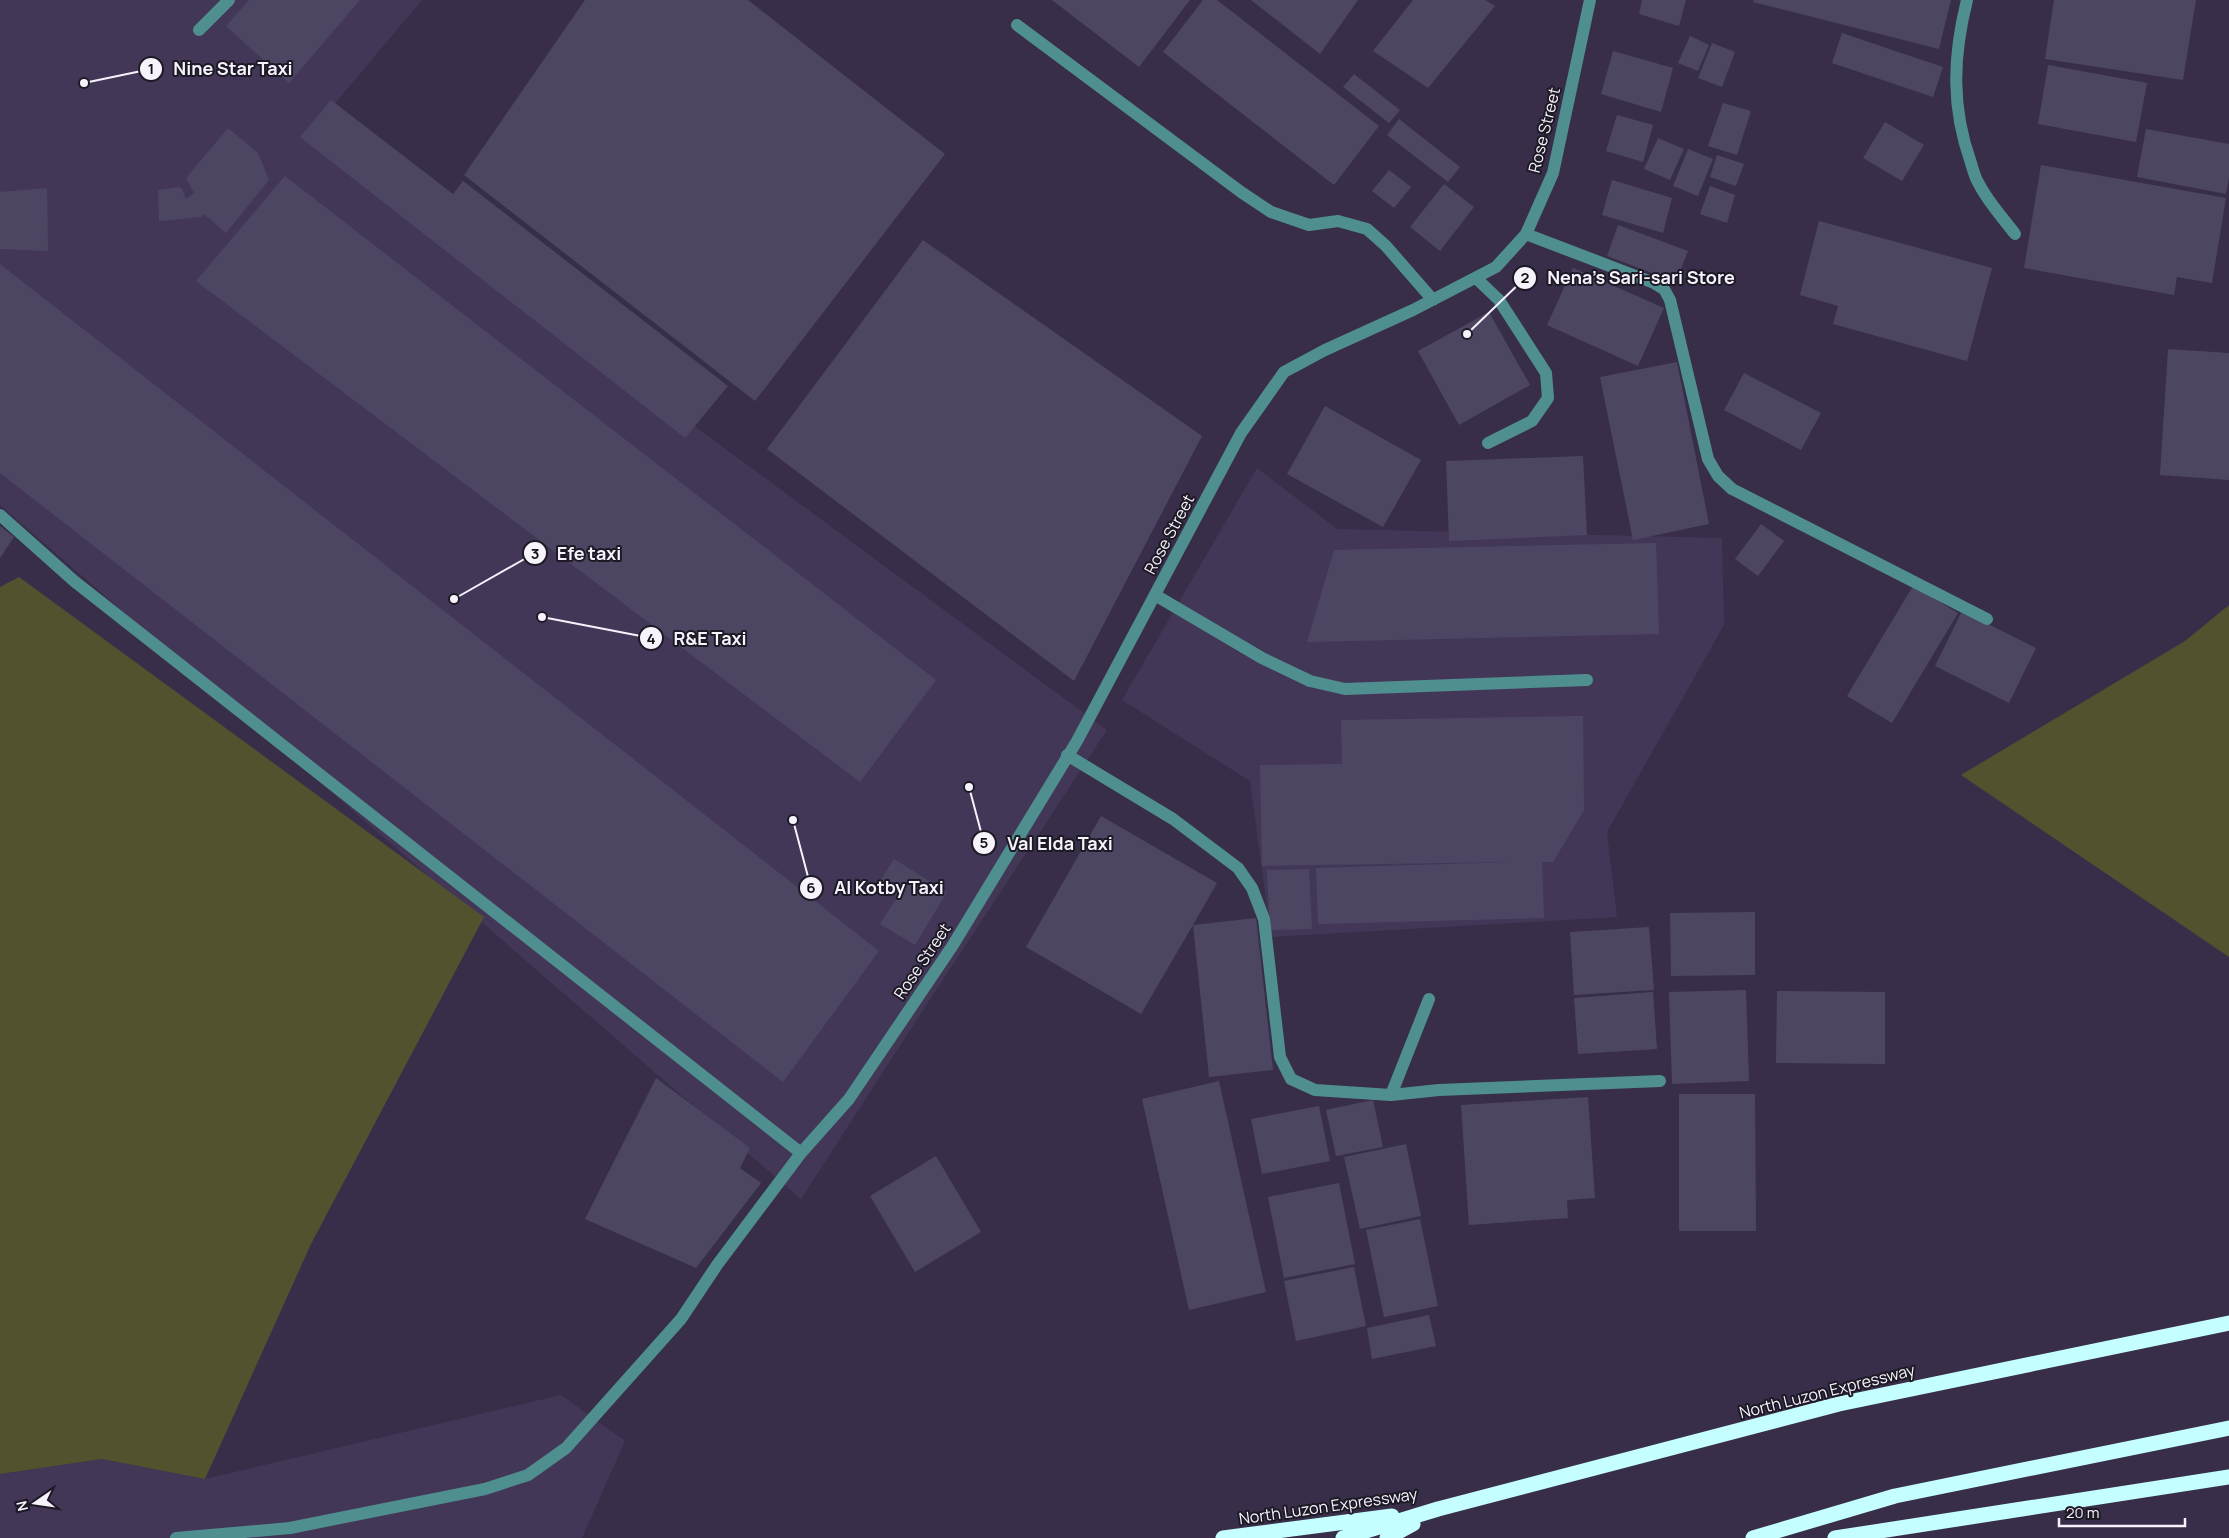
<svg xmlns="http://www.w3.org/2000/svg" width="2229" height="1538" font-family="Manrope,sans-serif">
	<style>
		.built { fill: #433757 }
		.green { fill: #52532e }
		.building { fill: #4d4663 }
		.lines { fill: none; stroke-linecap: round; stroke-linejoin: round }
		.minor { stroke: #508f90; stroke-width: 12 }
		.highway { stroke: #c4fefe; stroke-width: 15 }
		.labels { text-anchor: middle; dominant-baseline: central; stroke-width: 4; stroke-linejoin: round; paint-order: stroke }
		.street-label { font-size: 16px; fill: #f6f3fd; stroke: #1d1925 }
		.leader { fill: none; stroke: #f6f3fd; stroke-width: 2 }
		.callout-dot { fill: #f6f3fd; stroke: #1d1925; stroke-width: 2 }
		.mark-label { font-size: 15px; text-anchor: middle; font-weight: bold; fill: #111 }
		.callout-label { font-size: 18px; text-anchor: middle; font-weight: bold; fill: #f6f3fd; stroke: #1d1925; stroke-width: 4; stroke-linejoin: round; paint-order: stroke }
	</style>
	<rect width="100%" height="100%" fill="#382e49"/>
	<path class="built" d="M0,0H422L305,139L1107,730L925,1007L801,1199L0,505Z
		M1257,468L1337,529L1722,538L1724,625L1607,832L1617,917L1271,937L1250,781L1122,700Z
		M561,1395L625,1441L582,1538H0V1474L102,1459L205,1479Z"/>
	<path class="green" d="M19,577L484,917L311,1244L205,1479L102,1459L0,1474V587Z
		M2229,605V957L1961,775L2185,641Z"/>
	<path class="building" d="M249,0H360L289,83L226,26Z
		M585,0H748L945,154L755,401L464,175Z
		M1052,0H1190L1139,67Z
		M1203,0H1217L1379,126L1334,185L1163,52Z
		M1251,0H1358L1320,54Z
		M1413,0H1485L1495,6L1428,88L1373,51Z
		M1642,0H1686L1679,26L1639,14Z
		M1754,0H1951L1939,49L1753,2Z
		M2054,0H2196L2183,80L2045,59Z
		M1842,33L1943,67L1933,97L1832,63Z
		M1690,36L1709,45L1698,71L1678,63Z
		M1712,43L1735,52L1722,87L1698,78Z
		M1613,51L1673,68L1661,112L1601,94Z
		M2048,65L2147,83L2136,142L2038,124Z
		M1354,74L1400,110L1389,123L1343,87Z
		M331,100L453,194L463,181L728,386L685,438L300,137Z
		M1723,103L1751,111L1737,155L1708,146Z
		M1617,115L1653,125L1643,162L1606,151Z
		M1399,119L1460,167L1448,182L1387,135Z
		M1885,122L1924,145L1902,181L1863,158Z
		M228,128L258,153L269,180L226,233L204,214L202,217L159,221L158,190L181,187L186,199L194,193L186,178Z
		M2146,129L2229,144V177L2226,194L2137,177Z
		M1658,138L1684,149L1670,180L1644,169Z
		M1688,149L1713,159L1698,196L1673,186Z
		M1717,155L1744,164L1736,186L1710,177Z
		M2041,165L2226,198L2212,283L2177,277L2174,295L2024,268Z
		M1389,170L1411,187L1394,208L1372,191Z
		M285,176L936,680L860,782L196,281Z
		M1612,180L1672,198L1663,233L1602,215Z
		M1444,184L1474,207L1440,251L1410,227Z
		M1710,186L1735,195L1727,223L1700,214Z
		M47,188L48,251L0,249V192Z
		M1819,221L1992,268L1967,361L1833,324L1838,306L1800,295Z
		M1618,225L1688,251L1676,282L1607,256Z
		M923,240L1202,436L1074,681L767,449Z
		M0,264L879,951L783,1082L0,473Z
		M1573,268L1664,308L1638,366L1547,325Z
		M1489,312L1530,385L1459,425L1418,351Z
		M2168,349L2229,353V480L2160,475Z
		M1677,362L1709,524L1633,540L1600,377Z
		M1744,373L1821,413L1801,450L1724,410Z
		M1325,406L1421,460L1383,527L1287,474Z
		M1583,456L1587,535L1449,541L1446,461Z
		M1761,524L1784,541L1758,576L1735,559Z
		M0,526L14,537L0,558Z
		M1656,543L1659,634L1307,642L1334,550Z
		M1913,586L1958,613L1892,723L1847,696Z
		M1962,611L2036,648L2009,703L1935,666Z
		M1583,716L1584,810L1553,862H1542L1544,918L1318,924L1316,868L1511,862L1262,866L1260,765L1342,764L1341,720Z
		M1101,816L1217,883L1193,925L1256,918L1273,1070L1209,1077L1193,925L1141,1014L1026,947Z
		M894,859L947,892L915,945L880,924L900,893L880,881Z
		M1309,869L1312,929L1270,930L1267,870Z
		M1755,912V975L1671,976L1670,913Z
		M1649,927L1654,990L1574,995L1570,932Z
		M1746,990L1749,1081L1672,1084L1669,992Z
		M1777,991L1885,992V1064L1776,1063Z
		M1653,992L1657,1049L1578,1054L1574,998Z
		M656,1078L750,1148L740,1168L761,1183L696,1268L585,1219Z
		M1219,1081L1266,1292L1189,1310L1142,1099Z
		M1679,1094H1755L1756,1231H1679Z
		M1588,1097L1595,1198L1567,1200L1568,1218L1469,1225L1461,1105Z
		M1373,1100L1383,1147L1336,1156L1326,1110Z
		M1319,1106L1330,1161L1262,1174L1251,1119Z
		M1406,1144L1421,1216L1360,1229L1344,1157Z
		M936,1156L981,1232L915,1272L870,1196Z
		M1339,1183L1355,1264L1284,1278L1268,1197Z
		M1420,1219L1438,1306L1384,1317L1366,1230Z
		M1354,1267L1366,1326L1296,1341L1284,1281Z
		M1429,1315L1436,1346L1372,1359L1367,1328Z"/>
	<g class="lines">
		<path class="minor" d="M1967,0C1953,56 1951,107 1971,163C1973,170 1975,178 1979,184C1988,202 2003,218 2015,234
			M1017,25L1241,192L1271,212L1309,225L1338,221L1367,229L1386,246L1433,300
			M199,30L229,0
			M1526,234L1654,283L1664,289L1670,300L1708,459L1718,476L1732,489L1987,619
			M1476,278L1499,300L1546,373L1548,398L1532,421L1488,443
			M0,515L74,581L801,1153
			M1155,595L1262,658L1310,681L1345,689L1587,680
			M1067,755L1173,819L1238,868L1252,888L1264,919L1280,1057L1291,1079L1315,1090L1391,1095L1439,1090L1660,1081
			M1391,1095L1429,999
			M176,1538L290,1528L485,1489L528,1475L566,1448L681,1319L717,1265L801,1153L849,1099L953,945L1077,741L1241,433L1284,372L1325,350L1413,310L1496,267L1526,234L1553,173L1590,0"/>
		<path class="highway" d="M1223,1538L1392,1516
			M1343,1538L1438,1509L1839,1404L2229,1323
			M1387,1538L1413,1524
			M1753,1538L1895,1496L2229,1428
			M1835,1538L2229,1477"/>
	</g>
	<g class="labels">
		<g class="street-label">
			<text transform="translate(1544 130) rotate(-76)">Rose Street</text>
			<text transform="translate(1169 534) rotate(-62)">Rose Street</text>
			<text transform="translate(922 961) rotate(-56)">Rose Street</text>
			<text transform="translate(1827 1391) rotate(-14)">North Luzon Expressway</text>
			<text transform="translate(1328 1506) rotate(-8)">North Luzon Expressway</text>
		</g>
	</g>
	<path class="leader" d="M84 83L151 69M1467 334L1525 278M454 599L535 553M542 617L651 638M969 787L984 843M793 820L811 888"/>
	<g class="callout-dot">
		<circle cx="84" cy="83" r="5"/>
		<circle cx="1467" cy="334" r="5"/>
		<circle cx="454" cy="599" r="5"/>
		<circle cx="542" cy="617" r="5"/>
		<circle cx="969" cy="787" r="5"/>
		<circle cx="793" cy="820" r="5"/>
		<circle cx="151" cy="69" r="12"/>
		<circle cx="1525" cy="278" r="12"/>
		<circle cx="535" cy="553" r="12"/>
		<circle cx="651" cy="638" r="12"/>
		<circle cx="984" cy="843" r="12"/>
		<circle cx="811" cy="888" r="12"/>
	</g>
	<g class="mark-label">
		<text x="151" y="74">1</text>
		<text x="1525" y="283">2</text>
		<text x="535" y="559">3</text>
		<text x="651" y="644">4</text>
		<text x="984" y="848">5</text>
		<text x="811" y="893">6</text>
	</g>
	<g class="callout-label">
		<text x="233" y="75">Nine Star Taxi</text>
		<text x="1641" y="284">Nena's Sari-sari Store</text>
		<text x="589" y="560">Efe taxi</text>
		<text x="710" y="645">R&amp;E Taxi</text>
		<text x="1060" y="850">Val Elda Taxi</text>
		<text x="889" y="894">Al Kotby Taxi</text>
	</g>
	<g transform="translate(35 1503) rotate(257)" stroke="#1d1925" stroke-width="4" paint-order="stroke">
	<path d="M0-4L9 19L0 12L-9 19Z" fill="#f6f3fd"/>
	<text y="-8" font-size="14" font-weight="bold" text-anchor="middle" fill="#f6f3fd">N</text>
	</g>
	<path d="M2059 1518v8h126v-8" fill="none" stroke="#f6f3fd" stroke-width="2.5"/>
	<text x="2066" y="1518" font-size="15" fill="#f6f3fd" stroke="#1d1925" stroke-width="4" paint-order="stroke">20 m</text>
</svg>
